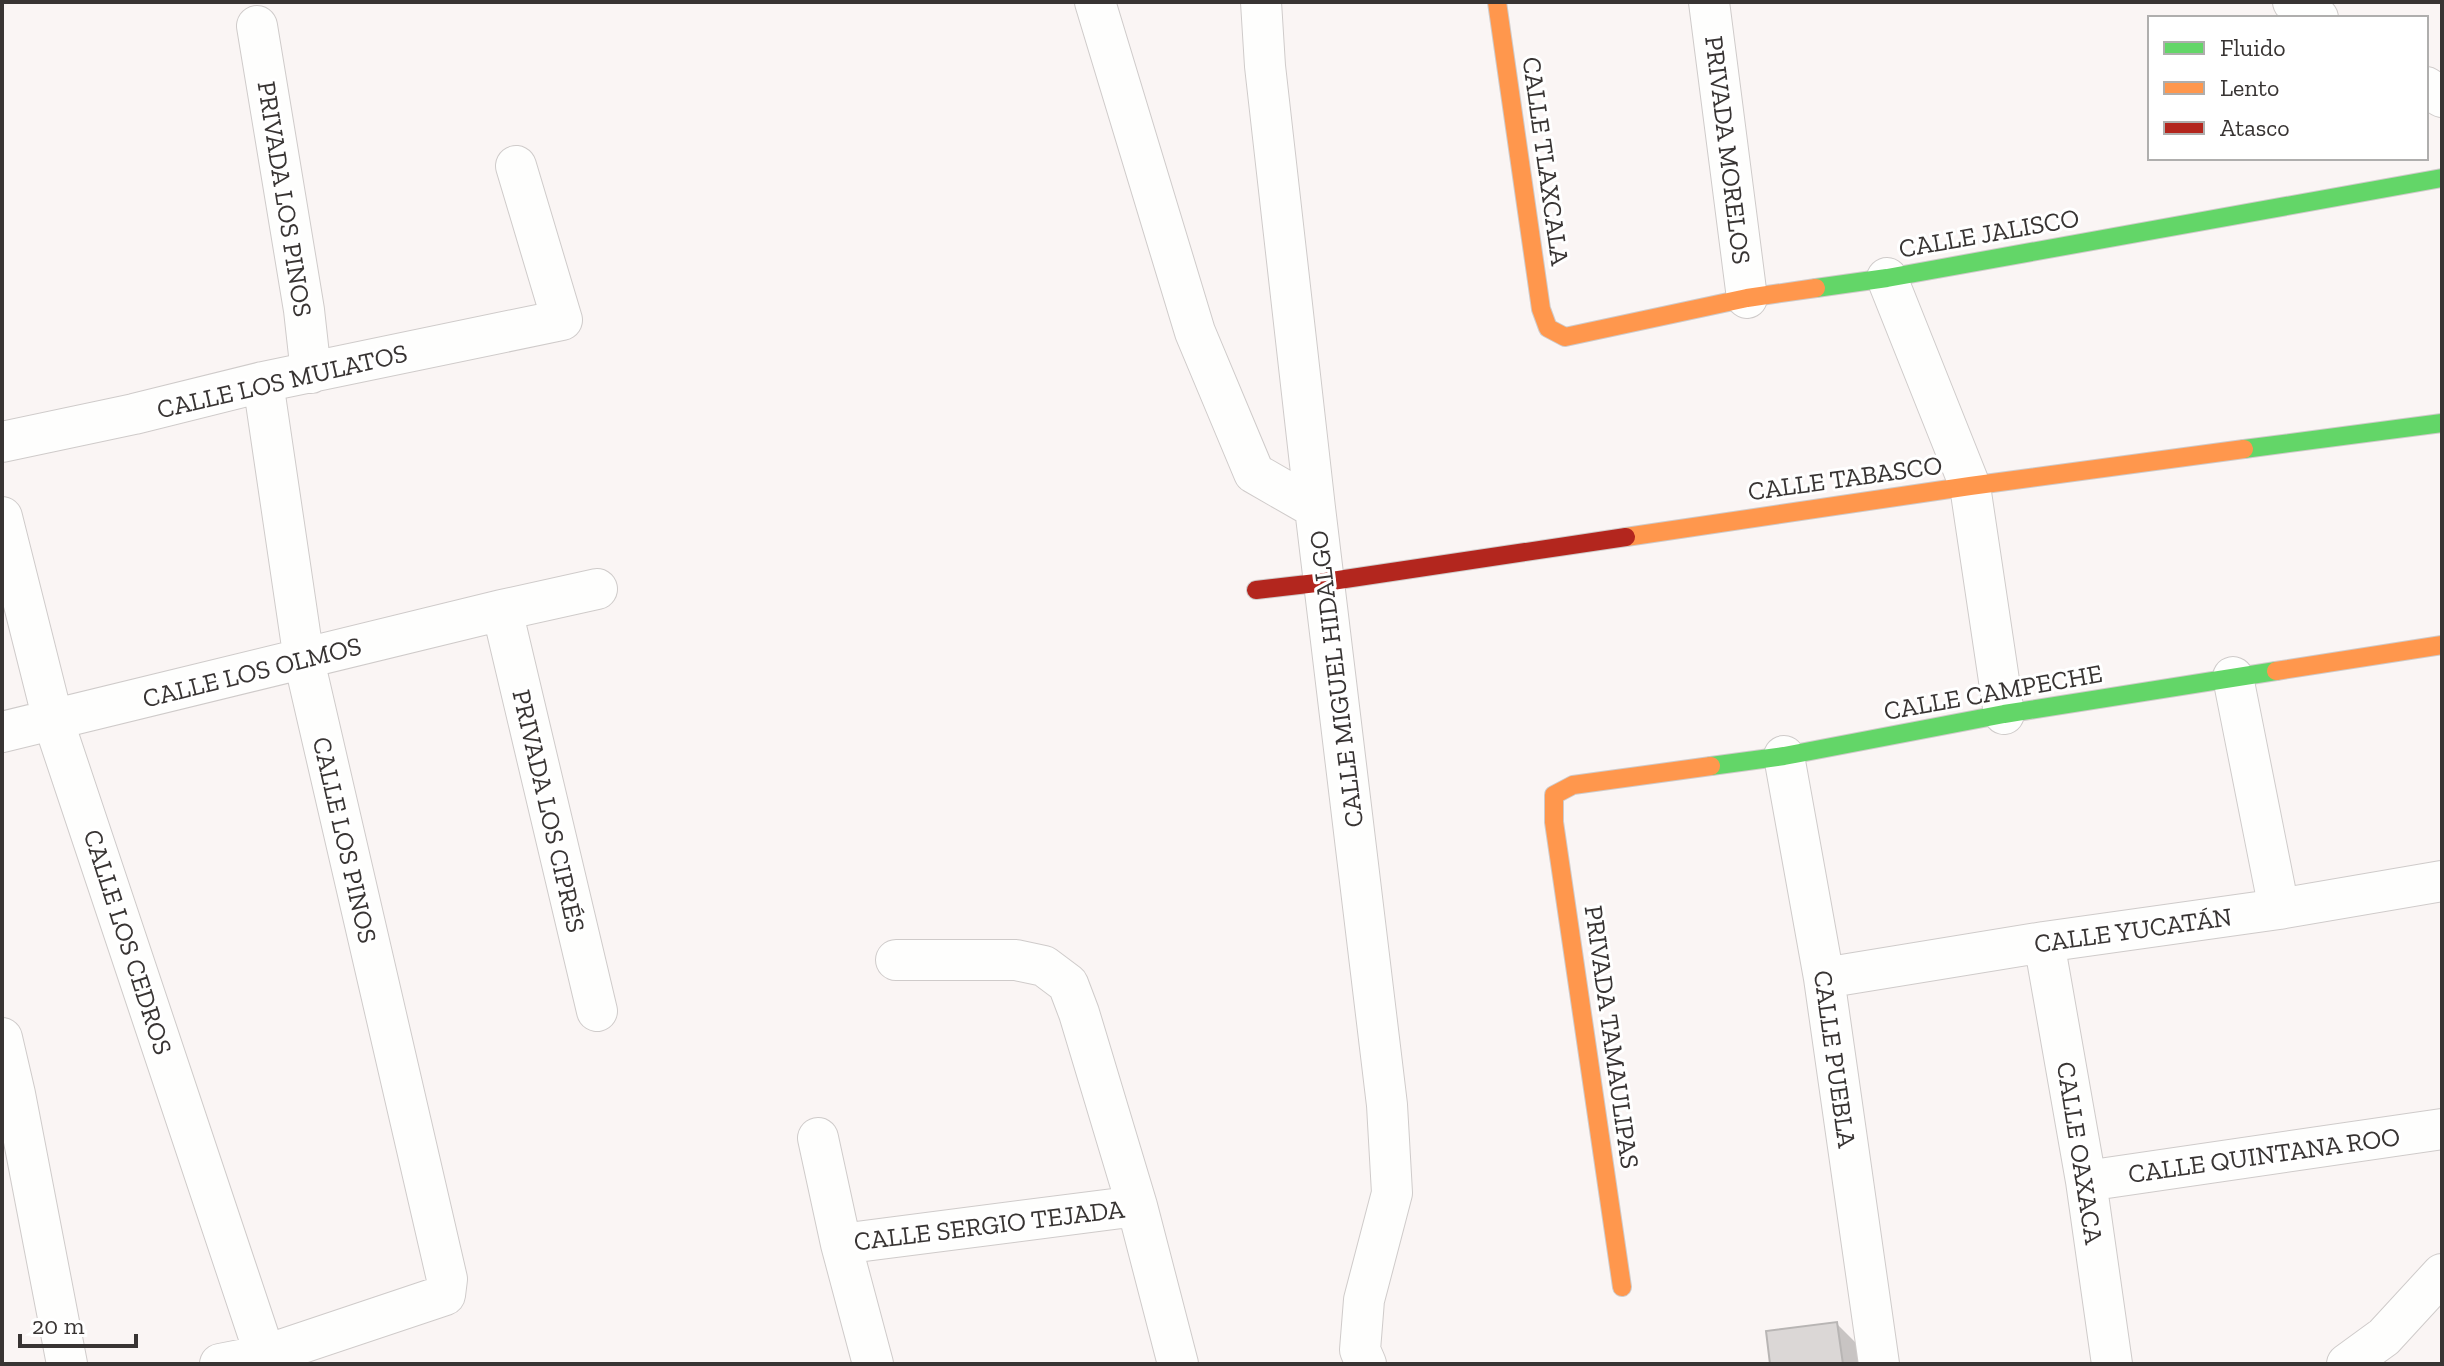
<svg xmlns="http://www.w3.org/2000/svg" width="2444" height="1366" font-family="'Zilla Slab',serif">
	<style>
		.shadow { fill: #0003 }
		.building { fill: #dbd7d6; stroke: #b8b5b4; stroke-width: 2 }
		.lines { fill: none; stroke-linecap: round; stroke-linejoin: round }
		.street-casing { stroke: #cfcbca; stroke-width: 42 }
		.fast-casing { stroke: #cfcbca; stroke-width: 20 }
		.slow-casing { stroke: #cfcbca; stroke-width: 20 }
		.jam-casing { stroke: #cfcbca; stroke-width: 20 }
		.street { stroke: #fefefd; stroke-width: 40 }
		.fast { stroke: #63d668; stroke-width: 18 }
		.slow { stroke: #ff974d; stroke-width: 18 }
		.jam { stroke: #b3261e; stroke-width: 18 }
		.labels { text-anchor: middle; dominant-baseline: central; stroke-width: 6; stroke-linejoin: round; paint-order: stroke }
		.street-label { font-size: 26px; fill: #383433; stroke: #fff }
	</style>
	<rect width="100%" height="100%" fill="#faf5f4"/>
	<path class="shadow" d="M1837,1324L1863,1350L1864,1364H1772Z"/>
	<path class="building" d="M1837,1322L1843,1364H1770L1766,1331Z"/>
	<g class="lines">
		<defs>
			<path id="street" d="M1095,2L1195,332L1254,473L1315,508L1387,1105L1392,1193L1364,1300L1360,1350L1366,1364
				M1261,2L1265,66L1315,508
				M1709,2L1747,298
				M2293,2L2318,18
				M257,26L304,310L311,373
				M2426,87L2442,97
				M1887,278L1970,486L2004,714
				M2,442L134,414L263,382L562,320L516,166
				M2,517L53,720L268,1364
				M502,610L597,1011
				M2233,677L2279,909
				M2,732L502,610L597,589
				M1784,756L1824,978L1879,1364
				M2044,942L2086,1181L2112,1364
				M896,960H1016L1044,966L1068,984L1079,1013L1137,1206L1178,1364
				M1824,978L2044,942L2279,909L2442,881
				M2,1038L15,1094L67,1364
				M818,1138L841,1244L873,1364
				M2086,1181L2442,1129
				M841,1244L1137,1206
				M220,1364L266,1355L445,1295L447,1279L304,660L263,382
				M2347,1364L2384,1337L2442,1274"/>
			<path id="fast" d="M1816,288L1887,278L2442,178
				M2244,449L2442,423
				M1711,766L1784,756L2004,714L2276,671"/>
			<path id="slow" d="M1497,2L1541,309L1548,328L1565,337L1747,298L1816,288
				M1626,537L1970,486L2244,449
				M2276,671L2442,645
				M1622,1287L1554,822V795L1573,785L1711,766"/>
			<path id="jam" d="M1256,590L1325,582L1626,537"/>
		</defs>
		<use href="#street" class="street-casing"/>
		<use href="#fast" class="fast-casing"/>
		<use href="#slow" class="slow-casing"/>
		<use href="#jam" class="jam-casing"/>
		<use href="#street" class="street"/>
		<use href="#fast" class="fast"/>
		<use href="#slow" class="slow"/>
		<use href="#jam" class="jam"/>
	</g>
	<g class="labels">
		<g class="street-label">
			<text transform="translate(1728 150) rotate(83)">PRIVADA MORELOS</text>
			<text transform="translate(1546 161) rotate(82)">CALLE TLAXCALA</text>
			<text transform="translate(285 199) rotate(81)">PRIVADA LOS PINOS</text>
			<text transform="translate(1989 233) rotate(-10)">CALLE JALISCO</text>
			<text transform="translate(282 381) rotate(-13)">CALLE LOS MULATOS</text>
			<text transform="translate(1845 478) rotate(-8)">CALLE TABASCO</text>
			<text transform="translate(252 672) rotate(-14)">CALLE LOS OLMOS</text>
			<text transform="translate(1336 679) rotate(-97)">CALLE MIGUEL HIDALGO</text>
			<text transform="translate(1993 692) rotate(-10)">CALLE CAMPECHE</text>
			<text transform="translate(549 811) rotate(77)">PRIVADA LOS CIPRÉS</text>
			<text transform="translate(345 840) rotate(77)">CALLE LOS PINOS</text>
			<text transform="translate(2133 930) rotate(-8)">CALLE YUCATÁN</text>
			<text transform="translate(128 942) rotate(72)">CALLE LOS CEDROS</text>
			<text transform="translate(1612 1037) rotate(82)">PRIVADA TAMAULIPAS</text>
			<text transform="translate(1835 1059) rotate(82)">CALLE PUEBLA</text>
			<text transform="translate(2080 1153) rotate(81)">CALLE OAXACA</text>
			<text transform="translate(2264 1155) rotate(-8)">CALLE QUINTANA ROO</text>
			<text transform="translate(989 1225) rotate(-7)">CALLE SERGIO TEJADA</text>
		</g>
	</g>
	<rect width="2444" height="1366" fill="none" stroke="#383433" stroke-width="8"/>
	<rect x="2148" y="16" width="280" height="144" fill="#ffffff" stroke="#afaead" stroke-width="2"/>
	<rect x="2164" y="42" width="40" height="12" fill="#63d668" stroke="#afaead" stroke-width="2"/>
	<text x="2220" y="56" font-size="24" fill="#383433">Fluido</text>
	<rect x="2164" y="82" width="40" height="12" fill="#ff974d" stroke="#afaead" stroke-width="2"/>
	<text x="2220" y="96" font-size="24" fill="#383433">Lento</text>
	<rect x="2164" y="122" width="40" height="12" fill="#b3261e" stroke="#afaead" stroke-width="2"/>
	<text x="2220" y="136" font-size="24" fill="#383433">Atasco</text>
	<path d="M20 1334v12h116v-12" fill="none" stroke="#383433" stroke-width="4"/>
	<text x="32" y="1334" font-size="24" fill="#383433" stroke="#ffffff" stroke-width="6" paint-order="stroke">20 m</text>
</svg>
